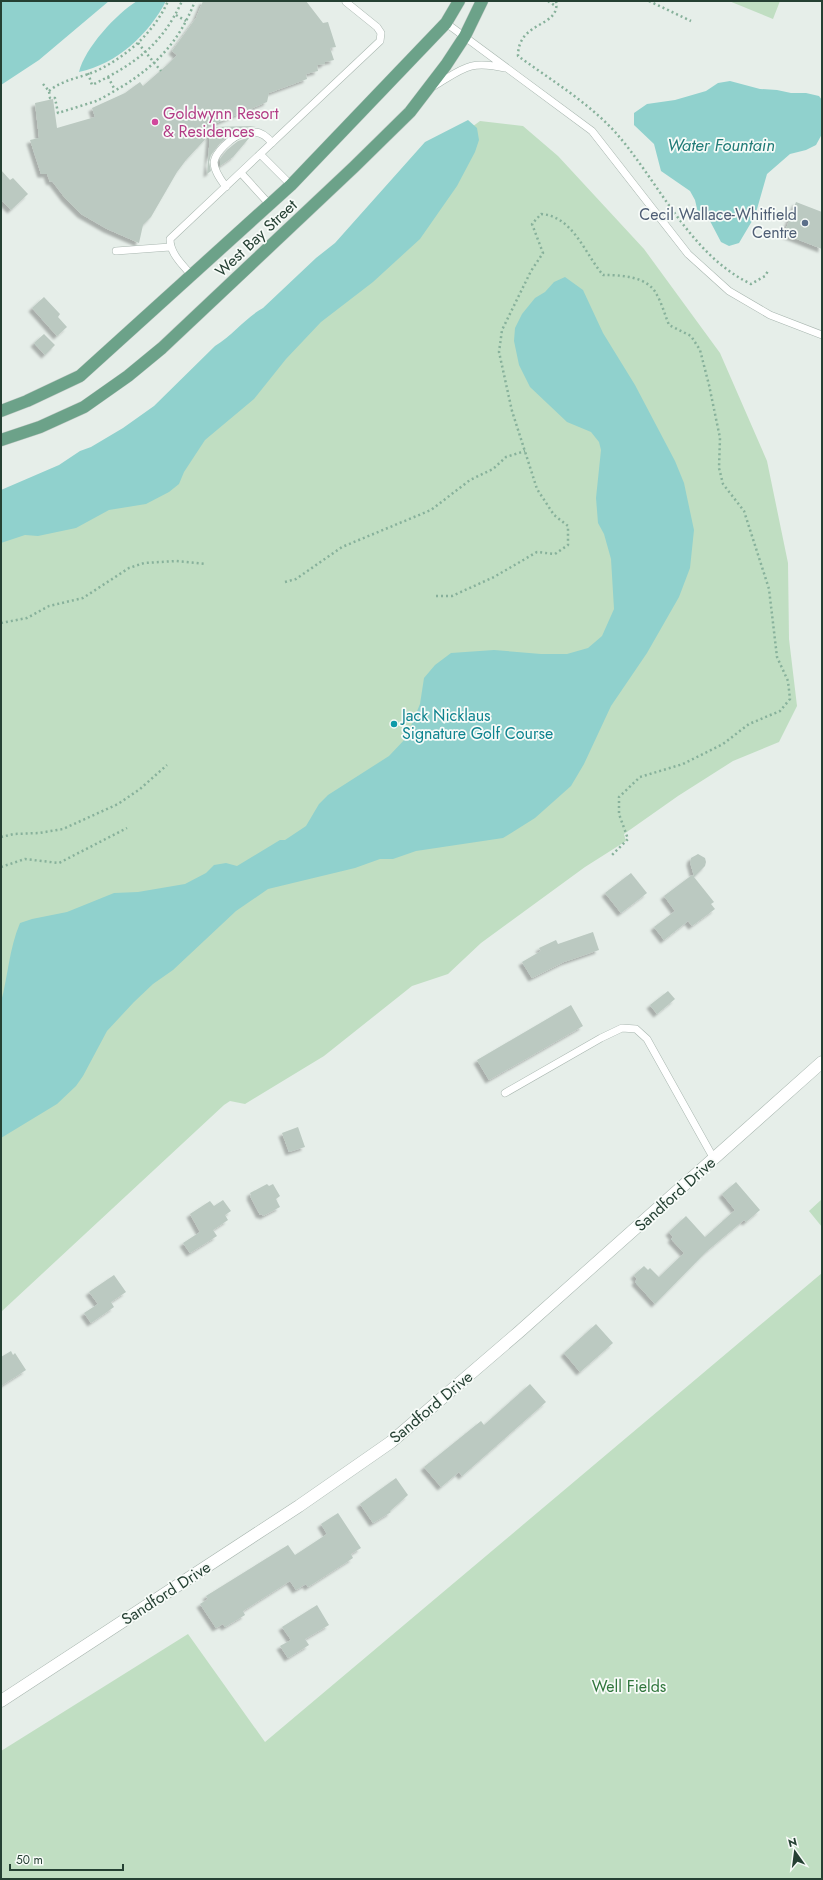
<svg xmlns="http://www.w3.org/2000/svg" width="823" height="1880" font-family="Jost,sans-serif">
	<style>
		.green { fill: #c0dec2 }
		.water { fill: #90d1cd }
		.building { fill: #bbc9c1; filter: url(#shadow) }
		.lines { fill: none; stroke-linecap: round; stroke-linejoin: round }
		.service-casing { stroke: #a8b6af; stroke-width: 8 }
		.tertiary-casing { stroke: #a8b6af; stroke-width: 13 }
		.primary-casing { stroke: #c2cac6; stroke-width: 13 }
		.path { stroke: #87b19b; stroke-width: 2.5; stroke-dasharray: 2 3; stroke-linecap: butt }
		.service { stroke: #fff; stroke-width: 7 }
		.tertiary { stroke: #fff; stroke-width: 12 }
		.primary { stroke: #6ca289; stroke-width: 12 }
		.hotel-dot { fill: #d1479c; stroke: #f7fbf8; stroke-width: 1.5 }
		.service-dot { fill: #5c6f8a; stroke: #f7fbf8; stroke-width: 1.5 }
		.culture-dot { fill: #0f9aa8; stroke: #f7fbf8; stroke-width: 1.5 }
		.labels { text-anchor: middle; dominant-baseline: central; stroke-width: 3.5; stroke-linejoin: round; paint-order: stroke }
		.hotel-label { font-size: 16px; fill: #b23c85; stroke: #f7fbf8; text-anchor: start }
		.service-label { font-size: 16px; fill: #4e5e75; stroke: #f7fbf8; text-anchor: end }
		.street-label { font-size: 16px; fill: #254033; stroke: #f7fbf8 }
		.culture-label { font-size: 16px; fill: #0d838f; stroke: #f7fbf8; text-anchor: start }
		.park-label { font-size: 16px; fill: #30763c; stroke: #f7fbf8 }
		.water-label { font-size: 17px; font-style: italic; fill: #207b77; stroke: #f7fbf8 }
	</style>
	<defs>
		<filter id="shadow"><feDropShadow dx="-3.5" dy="3.5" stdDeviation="1" flood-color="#0004"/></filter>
	</defs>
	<rect width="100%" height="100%" fill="#e6eee9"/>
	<path class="green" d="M729,1H780L773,19Z
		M480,121L523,126L558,156L644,249L720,353L767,461L788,563L789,639L797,706L779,742L733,761L678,796L624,834L626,841L585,867L481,943L448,974L412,986L324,1056L245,1104L230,1101L224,1105L1,1312V527L94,485L446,146Z
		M822,1199V1227L809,1211Z
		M822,1273V1879H1V1751L188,1634L265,1742Z"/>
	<path class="water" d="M1,1H109L39,60L1,85Z
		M137,1H166C149,34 117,64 79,72C85,48 116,14 137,1Z
		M730,81L760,89L777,90L791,93H806L819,96L822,100V134L816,145L806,150L790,154L767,174L755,216L739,243L729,246L721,242L710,221L699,217L695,200L690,191L661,171L654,144L634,125V113L647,104L675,100L706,91L718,83Z
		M468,120L477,128L479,140L475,152L457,186L420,239L373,282L321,322L286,359L254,399L205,440L184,472L179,484L169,492L146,504L109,510L76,528L38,536L25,535L1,543V490L59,465L80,451L91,447L123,428L154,406L215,346C233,335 245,318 263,308L316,258L335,243L425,142Z
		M565,277L583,290L603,333L635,385L675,461L684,483L694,530L690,568L679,597L647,653L611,706L584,764L571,786L535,818L503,838L416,851L393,859H380L355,868L268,889L236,911L173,970L153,984L134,1002L107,1031L83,1076L76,1086L57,1104L1,1138V1002C8,976 9,949 20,923L32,919L67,912L114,893L138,892L185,884L206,873L214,865L226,863L237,866L280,840H285L306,826L319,804L328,795L389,756L406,738L420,704L424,678L435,665L451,653L494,650L541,654H567L588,648L602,636L614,609L611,559L604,534L598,523L596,498L601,450L599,442L591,432L567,422L530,387L519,365L514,341L515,328L522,314L535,298L545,292L554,282Z"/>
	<path class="building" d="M203,1H306L323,23L328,22L336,47L330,48L334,60L325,62V64L317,65L318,71L306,74L307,79L269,93L267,102L207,127L256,126L239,129L221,142L211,155L209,162L211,171L207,174L210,134L186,160L177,172L151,217L143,225L139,243L107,229L81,214L65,198L52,181L50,182L47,174H41L30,140L39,138L35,103L53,99L57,128L95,117L92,108L125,93L140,82L143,86L167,65L177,55L172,51L196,18Z
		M250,137L233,157L220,166V159L227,150L238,141Z
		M1,170L10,180L13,178L28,194L11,210L1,200Z
		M796,202L822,212V249L784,234Z
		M44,297L60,314L58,317L67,327L57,336L32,308Z
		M44,334L55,345L45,355L34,343Z
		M698,854L705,858L706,862L705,866L694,877L714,902L711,904L715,909L692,926L688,921L664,940L654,927L675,911L664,896L692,875L694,876L690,862L691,858Z
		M631,873L647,893L621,913L605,893Z
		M593,932L599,950L564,962L532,978L522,962L541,951L539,948L556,940L558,944Z
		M668,991L675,999L657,1014L650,1005Z
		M571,1005L583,1026L489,1080L477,1060Z
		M298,1127L305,1147L289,1152L282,1133Z
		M736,1182L760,1210L746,1222L744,1220L707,1251L655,1304L635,1282L637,1279L634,1275L644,1266L648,1270L650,1268L659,1277L684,1253L671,1239L673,1237L669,1232L686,1216L705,1237L735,1210L722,1194Z
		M267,1184L269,1186L273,1184L280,1196L276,1199L280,1207L263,1216L262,1214L260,1215L250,1196L251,1195L250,1193Z
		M223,1200L231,1211L225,1215L228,1220L213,1230L217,1236L190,1253L183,1243L200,1232L190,1214L210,1201L214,1206Z
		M114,1275L126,1292L111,1302L114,1307L91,1323L84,1313L98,1304L89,1292Z
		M596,1324L613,1343L580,1372L564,1353Z
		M11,1351L13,1355L15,1353L26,1370L1,1386V1357Z
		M530,1384L546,1402L462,1476L459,1472L441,1487L424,1467L481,1421L484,1425Z
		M396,1478L408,1495L390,1511L391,1512L373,1523L360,1504Z
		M338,1513L361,1548L351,1554L353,1558L308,1587L306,1584L296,1590L290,1581L243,1611L245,1615L225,1627L223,1624L216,1628L200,1604L208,1599L206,1596L288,1545L295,1555L327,1534L321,1524Z
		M317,1605L329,1625L305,1639L309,1645L288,1658L280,1646L291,1640L282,1627Z"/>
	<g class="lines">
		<defs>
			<path id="service" d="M446,23L592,131L688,254L729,291L770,315L822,335
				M434,86C464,68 469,60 505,68
				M260,154L291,185
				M241,173L270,205
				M226,187C221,180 214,171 214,162C215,155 220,150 224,146C238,132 258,124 272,143
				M116,251L170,247
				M192,276C183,265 170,254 170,239L380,41L381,33L377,27L346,2
				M505,1093L601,1038L622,1028L636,1029L647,1039L714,1159"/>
			<path id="tertiary" d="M1,1701L299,1506L391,1442L519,1332L822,1062"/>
			<path id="primary" d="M1,411L27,401L80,376L291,185L446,23L459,1
				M1,440L40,427L84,407L128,376L162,348L354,167L410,112L446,65L465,36L482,1"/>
		</defs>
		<use href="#service" class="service-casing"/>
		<use href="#tertiary" class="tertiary-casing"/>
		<use href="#primary" class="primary-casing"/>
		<path class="path" d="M548,1L557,7
			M556,1C561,28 518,20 518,56C551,80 589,103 616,133C659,182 690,255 751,284L765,276L768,271
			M649,1L691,21
			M176,15L186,21
			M138,43L161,71
			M88,73L92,85C135,64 162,45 182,1
			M108,77L115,90
			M43,84L49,91L50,98H55L58,113C71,109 84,105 96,101C105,97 114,91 123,86C158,64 180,40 195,1
			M49,91C62,80 79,78 94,72C125,58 154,33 168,1
			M285,582L296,579L342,547L431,510L470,480L493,469L506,457L525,451
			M436,596H452L494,577L537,552L555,554L568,545V526L554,515L537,489L512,411L499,352L502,330L531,271L543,253L532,224L541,214C573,216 585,254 603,275C621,275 648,276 657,295C662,304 665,315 669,325L691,336L700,350L709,385L720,438L719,468L723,484L744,511L769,589L777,657L788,681L790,699L780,711L749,724L723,744L683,764L640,777L619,797V814L628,839L611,856
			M1,623L27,618L49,606L83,598L129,568L144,563L176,561L206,564
			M1,837L14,834L39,833L63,829L118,804L140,789L167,765
			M1,867L25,859L59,863L127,828"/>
		<use href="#service" class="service"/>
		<use href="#tertiary" class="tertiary"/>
		<use href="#primary" class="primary"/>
	</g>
	<circle class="hotel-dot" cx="155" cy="122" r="4"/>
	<circle class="service-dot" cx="805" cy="223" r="4"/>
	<circle class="culture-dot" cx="394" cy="724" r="4"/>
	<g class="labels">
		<g class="hotel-label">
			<text x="163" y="113">Goldwynn Resort<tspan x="163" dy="18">&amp; Residences</tspan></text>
		</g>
		<g class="service-label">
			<text x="797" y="214">Cecil Wallace-Whitfield<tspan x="797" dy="18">Centre</tspan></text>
		</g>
		<g class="street-label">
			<text transform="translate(256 238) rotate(-43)">West Bay Street</text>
			<text transform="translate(675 1194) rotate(-42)">Sandford Drive</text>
			<text transform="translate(431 1407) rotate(-40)">Sandford Drive</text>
			<text transform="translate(166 1593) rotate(-33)">Sandford Drive</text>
		</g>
		<g class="culture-label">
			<text x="402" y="715">Jack Nicklaus<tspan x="402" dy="18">Signature Golf Course</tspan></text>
		</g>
		<g class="park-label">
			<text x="629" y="1686">Well Fields</text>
		</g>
		<g class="water-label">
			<text x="721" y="145">Water Fountain</text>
		</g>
	</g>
	<rect width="823" height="1880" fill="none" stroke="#254033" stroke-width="4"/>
	<g transform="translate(795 1852) rotate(346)" stroke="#f7fbf8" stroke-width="3" paint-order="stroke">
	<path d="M0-3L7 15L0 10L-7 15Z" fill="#254033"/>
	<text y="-6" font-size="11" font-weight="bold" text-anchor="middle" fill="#254033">N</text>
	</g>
	<path d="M10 1864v6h113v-6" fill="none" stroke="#254033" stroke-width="2"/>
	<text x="16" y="1864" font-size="12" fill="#254033" stroke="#f7fbf8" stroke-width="3" paint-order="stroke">50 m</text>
</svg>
